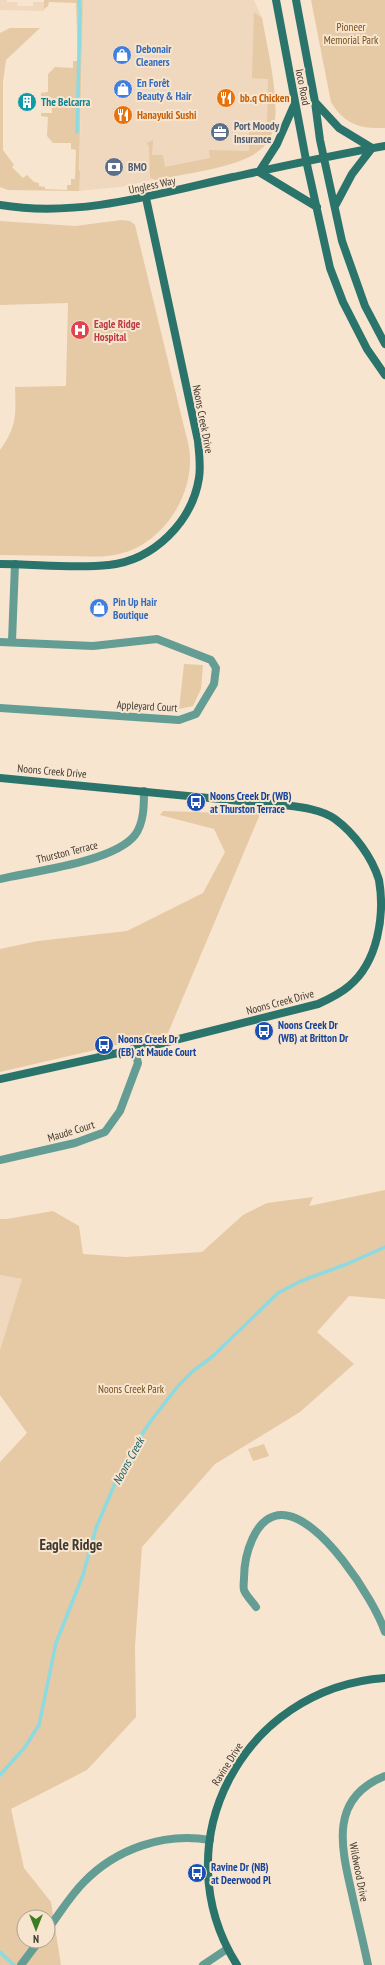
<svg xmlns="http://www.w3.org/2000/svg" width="385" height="1965" font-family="'PT Sans Narrow',sans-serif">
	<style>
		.built { fill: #efd8bd }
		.green { fill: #e6c9a5; fill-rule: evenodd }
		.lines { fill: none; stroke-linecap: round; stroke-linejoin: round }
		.stream { stroke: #8ddae1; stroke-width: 3.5 }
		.street { stroke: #649d94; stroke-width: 8 }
		.secondary { stroke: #2a746b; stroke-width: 8 }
		.labels { text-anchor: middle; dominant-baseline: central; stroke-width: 4; stroke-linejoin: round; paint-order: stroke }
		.park-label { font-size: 11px; fill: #744f18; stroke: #f7e5d0 }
		.shop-label { font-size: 11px; font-weight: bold; fill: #366cbe; stroke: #f7e5d0; text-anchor: start }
		.street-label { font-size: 11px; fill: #403930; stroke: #f7e5d0 }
		.food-label { font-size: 11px; font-weight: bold; fill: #c56008; stroke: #f7e5d0; text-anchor: start }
		.culture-label { font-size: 11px; font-weight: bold; fill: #0d838f; stroke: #f7e5d0; text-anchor: start }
		.service-label { font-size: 11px; font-weight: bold; fill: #4e5e75; stroke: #f7e5d0; text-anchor: start }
		.health-label { font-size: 11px; font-weight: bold; fill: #be3a42; stroke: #f7e5d0; text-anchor: start }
		.transit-label { font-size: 11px; font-weight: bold; fill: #164399; stroke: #f7e5d0; text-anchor: start }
		.water-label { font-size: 12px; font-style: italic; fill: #1e5e63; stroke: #f7e5d0 }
		.district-label { font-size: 15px; font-weight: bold; fill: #403930; stroke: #f7e5d0 }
	</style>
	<rect width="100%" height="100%" fill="#f7e5d0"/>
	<path class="built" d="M0,0H7V2H17L18,6H33V2H44V11L0,10Z
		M83,0H254L262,18L276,113L270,140L253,155L236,162L120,187L79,191Z
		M0,1275L22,1279L0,1350Z"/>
	<path class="green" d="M44,0H83L79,170L80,171L79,191L8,190L0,187V33L10,28H40L6,60L3,82V150L14,165L12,167L23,178L27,175L34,182L39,183V186L45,187V189L67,190V185H71V179H75L76,150L71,149V143H53L47,136L48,117L41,116V113H52L51,97H41V93L48,92V74L55,67L73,68V61H78L76,3L49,2L48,6L44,9Z
		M311,0H385V128C360,129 344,124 331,102Z
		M254,12L262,18C267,48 284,111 270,138C267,145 259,151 253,155C228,169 183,174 155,180L150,177L149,147L147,143L153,140L152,155H163L165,167L210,158L209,150L249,151V127H267L268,79L252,78Z
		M122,220L130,221L135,225L186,435C188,442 190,451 190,459C191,500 160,545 119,554C103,558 86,556 70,556C47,556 23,555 0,555V450C17,427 16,414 15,387L66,386L68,303L0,305V221L75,226Z
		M184,664L203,665L201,689L193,706L179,709Z
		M163,811L260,814L168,1033L0,1072V949L38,941L127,931L203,893L225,852L214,829L160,815Z
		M385,1190V1299L349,1296L317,1332L354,1364L300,1412L215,1464L142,1547L135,1646L136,1717L87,1770L11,1809L24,1868L51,1902L61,1965H0V1462L27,1433L0,1395V1350L22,1279L0,1275V1219H7L53,1211L79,1226L83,1254L126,1257L202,1252L243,1215L267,1203L313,1197L309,1206ZM24,1917H48V1941H24Z
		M264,1444L269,1456L253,1461L248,1449Z"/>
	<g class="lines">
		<path class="stream" d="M77,132L80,11L79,0
			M0,1775L25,1747L39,1725L56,1643L83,1575L96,1528L116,1481L137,1442L150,1422L178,1386L193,1371L212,1357L278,1293L301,1281L347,1264L385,1247
			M0,1952L14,1965"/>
		<path class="street" d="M12,641L15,564
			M0,642L93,646L157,639L211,660L216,668L214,684L196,714L179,720L0,708
			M0,879C34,871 114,862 135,835C144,823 144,805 144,791
			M0,1160L75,1143L105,1132L120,1111L138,1063L134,1048
			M256,1607C253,1602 246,1596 244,1590C243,1587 244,1581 244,1578C244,1557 254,1516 281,1515C319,1514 374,1599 385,1632
			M48,1929C60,1913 70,1896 84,1882C116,1849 164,1832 210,1840
			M21,1965L39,1941
			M203,1965L227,1949
			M368,1965C363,1941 357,1917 352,1894C341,1847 329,1798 385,1776"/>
		<path class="secondary" d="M276,0L306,160L330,268L343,302L367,349L385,375
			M296,0L315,102L320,140L342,241L365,306L385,344
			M315,102L339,128L372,148
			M259,172L277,144L295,103
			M259,172L317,207
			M0,205C79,218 157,194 233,177C284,166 334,155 385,146
			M335,206L352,174L372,148
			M0,564C36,564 74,569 109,565C154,560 192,522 199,478C201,466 199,453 198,441L146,198
			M0,778L283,805C300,807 321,809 335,819C354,833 372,857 379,880C385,915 378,962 349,986C340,994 329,999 318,1004L163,1043L0,1079
			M237,1965C161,1844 242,1688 385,1678"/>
	</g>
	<defs>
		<symbol id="shop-disc" viewBox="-11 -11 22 22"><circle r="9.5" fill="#3f7fe0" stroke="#f7e5d0"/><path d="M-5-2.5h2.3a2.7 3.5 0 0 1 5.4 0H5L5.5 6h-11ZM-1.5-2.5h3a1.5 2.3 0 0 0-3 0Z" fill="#fff"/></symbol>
		<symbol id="restaurant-disc" viewBox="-11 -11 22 22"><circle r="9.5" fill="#e8710a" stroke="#f7e5d0"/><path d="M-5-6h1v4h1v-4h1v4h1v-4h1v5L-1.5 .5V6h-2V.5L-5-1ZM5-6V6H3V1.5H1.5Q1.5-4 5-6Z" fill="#fff"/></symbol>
		<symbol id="building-disc" viewBox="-11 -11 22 22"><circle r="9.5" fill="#0f9aa8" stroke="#f7e5d0"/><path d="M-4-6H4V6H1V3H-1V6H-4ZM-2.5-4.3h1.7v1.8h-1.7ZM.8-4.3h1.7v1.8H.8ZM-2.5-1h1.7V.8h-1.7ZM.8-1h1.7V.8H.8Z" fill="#fff"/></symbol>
		<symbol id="office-disc" viewBox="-11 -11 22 22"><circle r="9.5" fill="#5c6f8a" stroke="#f7e5d0"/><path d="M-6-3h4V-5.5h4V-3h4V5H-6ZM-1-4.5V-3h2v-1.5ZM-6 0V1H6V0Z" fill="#fff"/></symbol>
		<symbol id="bank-disc" viewBox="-11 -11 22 22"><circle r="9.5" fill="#5c6f8a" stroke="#f7e5d0"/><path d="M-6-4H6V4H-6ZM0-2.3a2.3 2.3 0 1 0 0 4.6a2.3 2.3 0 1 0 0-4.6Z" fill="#fff"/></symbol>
		<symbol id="hospital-disc" viewBox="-11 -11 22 22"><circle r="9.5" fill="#e0444e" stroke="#f7e5d0"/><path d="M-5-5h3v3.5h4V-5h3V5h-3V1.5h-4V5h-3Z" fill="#fff"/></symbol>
		<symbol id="bus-disc" viewBox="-11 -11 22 22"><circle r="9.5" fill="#1a4fb4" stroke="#f7e5d0"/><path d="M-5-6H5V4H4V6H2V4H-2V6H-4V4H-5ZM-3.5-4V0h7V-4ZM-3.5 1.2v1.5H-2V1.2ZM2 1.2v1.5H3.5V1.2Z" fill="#fff"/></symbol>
	</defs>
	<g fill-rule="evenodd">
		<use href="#shop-disc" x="111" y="44" width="22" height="22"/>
		<use href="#shop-disc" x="112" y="78" width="22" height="22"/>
		<use href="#restaurant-disc" x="215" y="87" width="22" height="22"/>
		<use href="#building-disc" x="16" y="91" width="22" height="22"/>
		<use href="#restaurant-disc" x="112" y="104" width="22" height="22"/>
		<use href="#office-disc" x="209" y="121" width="22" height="22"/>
		<use href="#bank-disc" x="103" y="156" width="22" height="22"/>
		<use href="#hospital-disc" x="69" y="319" width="22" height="22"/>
		<use href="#shop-disc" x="88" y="597" width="22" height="22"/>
		<use href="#bus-disc" x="185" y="791" width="22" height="22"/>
		<use href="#bus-disc" x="253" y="1020" width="22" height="22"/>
		<use href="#bus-disc" x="93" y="1034" width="22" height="22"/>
		<use href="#bus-disc" x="186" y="1862" width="22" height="22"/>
	</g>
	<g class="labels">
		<g class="park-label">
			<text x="351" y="27">Pioneer<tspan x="351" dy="13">Memorial Park</tspan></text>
			<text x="131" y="1389">Noons Creek Park</text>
		</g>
		<g class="shop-label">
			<text x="136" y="49">Debonair<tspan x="136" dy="13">Cleaners</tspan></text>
			<text x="137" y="83">En Forêt<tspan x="137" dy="13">Beauty &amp; Hair</tspan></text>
			<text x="113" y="602">Pin Up Hair<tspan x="113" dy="13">Boutique</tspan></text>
		</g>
		<g class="street-label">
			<text transform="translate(303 87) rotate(79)">Ioco Road</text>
			<text transform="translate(152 185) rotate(-12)">Ungless Way</text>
			<text transform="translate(203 419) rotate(79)">Noons Creek Drive</text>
			<text transform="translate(147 706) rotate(3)">Appleyard Court</text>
			<text transform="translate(52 771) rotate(5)">Noons Creek Drive</text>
			<text transform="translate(67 852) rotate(-14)">Thurston Terrace</text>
			<text transform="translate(280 1002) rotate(-15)">Noons Creek Drive</text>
			<text transform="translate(71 1131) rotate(-17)">Maude Court</text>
			<text transform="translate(227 1764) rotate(-58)">Ravine Drive</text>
			<text transform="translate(359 1872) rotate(79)">Wildwood Drive</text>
		</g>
		<g class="food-label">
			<text x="240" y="98">bb.q Chicken</text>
			<text x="137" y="115">Hanayuki Sushi</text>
		</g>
		<g class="culture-label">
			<text x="41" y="102">The Belcarra</text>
		</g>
		<g class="service-label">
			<text x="234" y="126">Port Moody<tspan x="234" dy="13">Insurance</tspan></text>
			<text x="128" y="167">BMO</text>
		</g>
		<g class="health-label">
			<text x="94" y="324">Eagle Ridge<tspan x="94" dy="13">Hospital</tspan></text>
		</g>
		<g class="transit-label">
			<text x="210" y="796">Noons Creek Dr (WB)<tspan x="210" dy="13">at Thurston Terrace</tspan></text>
			<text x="278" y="1025">Noons Creek Dr<tspan x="278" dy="13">(WB) at Britton Dr</tspan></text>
			<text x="118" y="1039">Noons Creek Dr<tspan x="118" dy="13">(EB) at Maude Court</tspan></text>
			<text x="211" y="1867">Ravine Dr (NB)<tspan x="211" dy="13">at Deerwood Pl</tspan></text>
		</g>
		<g class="water-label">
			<text transform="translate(128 1461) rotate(-61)">Noons Creek</text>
		</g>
		<g class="district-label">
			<text x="71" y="1544">Eagle Ridge</text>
		</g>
	</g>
	<g transform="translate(36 1929) rotate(180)"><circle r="19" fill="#f7e5d0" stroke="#aea090"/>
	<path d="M0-3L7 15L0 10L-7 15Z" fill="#3c7e1f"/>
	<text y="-6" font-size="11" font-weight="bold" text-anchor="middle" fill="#403930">N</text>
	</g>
</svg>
